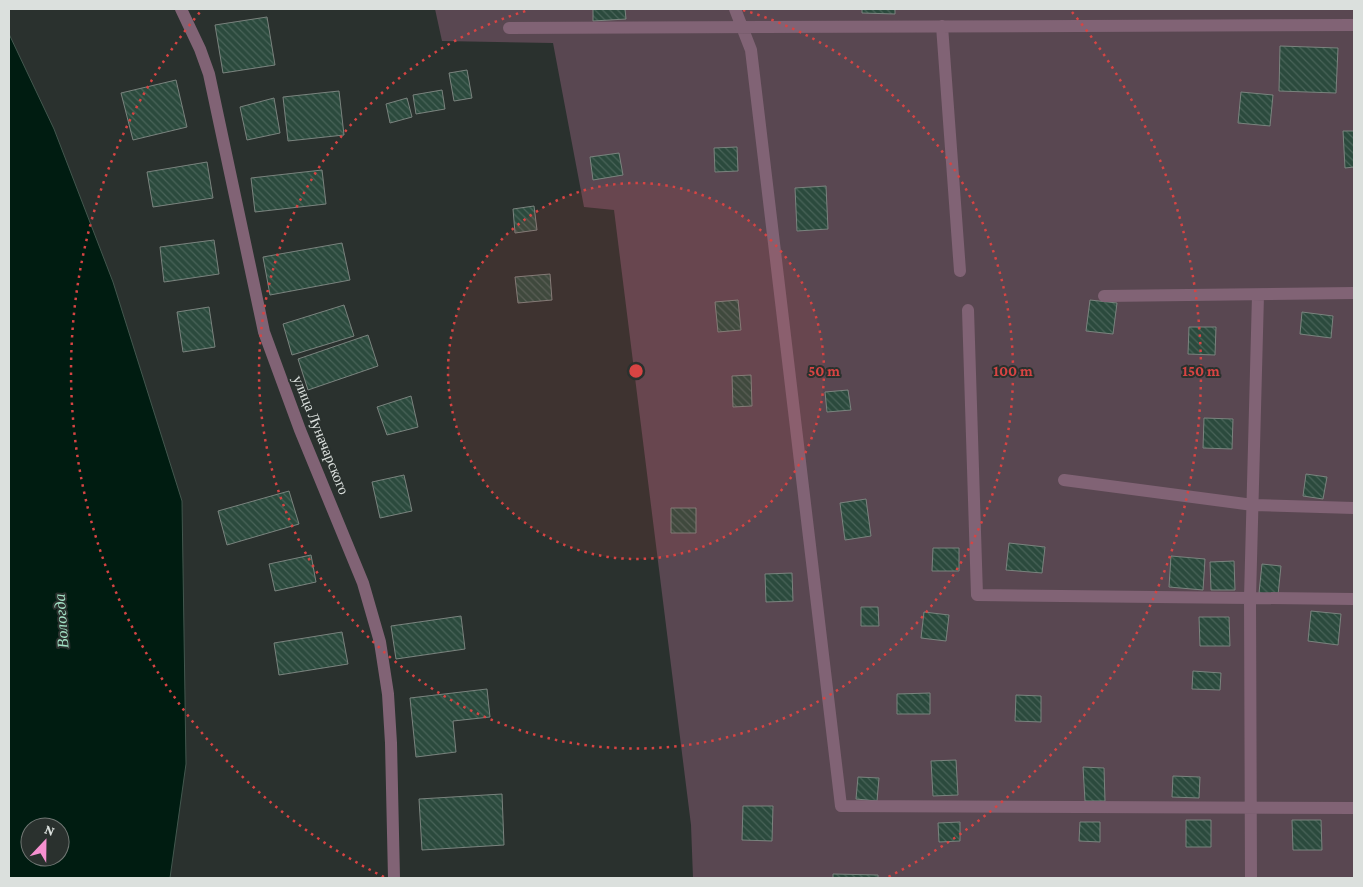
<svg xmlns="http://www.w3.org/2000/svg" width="1363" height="887" font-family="'Crimson Pro',serif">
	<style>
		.garden { fill: #594751 }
		.water { fill: #001c11; stroke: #42574e; fill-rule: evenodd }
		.building { fill: url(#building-back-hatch); stroke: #7a837e }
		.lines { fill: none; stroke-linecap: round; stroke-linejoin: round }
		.minor { stroke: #816375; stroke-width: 12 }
		.ring { fill: none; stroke: #d74443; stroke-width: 2.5; stroke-dasharray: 2.5 5 }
		.labels { text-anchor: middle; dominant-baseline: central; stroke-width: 4; stroke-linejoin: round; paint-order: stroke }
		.street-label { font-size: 15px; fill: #dbe0dd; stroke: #2a312e }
		.water-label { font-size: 16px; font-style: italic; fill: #a3e1c5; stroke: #2a312e }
		.centre { fill: #d74443; stroke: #2a312e; stroke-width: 2.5 }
		.ring-label { font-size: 15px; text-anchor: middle; font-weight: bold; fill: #d74443; stroke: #2a312e; stroke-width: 4; stroke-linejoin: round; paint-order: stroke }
	</style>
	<defs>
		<pattern id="building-back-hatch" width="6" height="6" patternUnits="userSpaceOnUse" patternTransform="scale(1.25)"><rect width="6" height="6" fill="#2b4a3d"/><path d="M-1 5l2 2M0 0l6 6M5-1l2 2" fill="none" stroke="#496459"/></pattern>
	</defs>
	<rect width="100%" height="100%" fill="#2a312e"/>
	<path class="garden" d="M435,9H1354V878H693L691,825L614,210L584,207L553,43L442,41Z"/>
	<path class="water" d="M9,34L54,129L113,282L182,501L186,764L170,878H9ZM30,827H60V857H30Z"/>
	<path class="building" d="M593,9H625L626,19L593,21Z
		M862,9H895V14L862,13Z
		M267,17L275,65L223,73L215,25Z
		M1280,46L1338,48L1336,93L1279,91Z
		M467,70L472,98L454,101L449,73Z
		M176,80L187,127L133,140L121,93Z
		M442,90L445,109L416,114L413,95Z
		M339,91L344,135L288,141L283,97Z
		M1241,92L1273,95L1270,126L1238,123Z
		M274,98L280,133L247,140L240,107Z
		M407,98L412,117L390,123L386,104Z
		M1343,131H1354V167L1345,168Z
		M737,147L738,171L715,172L714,148Z
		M619,153L623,175L593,180L590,157Z
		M207,162L213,198L153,207L147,172Z
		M322,170L326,204L255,212L251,178Z
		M826,186L828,229L797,231L795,188Z
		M534,206L537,230L515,233L513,209Z
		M214,240L219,274L164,282L160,247Z
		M342,243L350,280L270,295L263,257Z
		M550,274L552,300L518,303L515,277Z
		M738,300L741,330L718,332L715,302Z
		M1090,300L1117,303L1113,334L1086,331Z
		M344,305L354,336L292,355L283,324Z
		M209,307L215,347L183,352L177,312Z
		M1302,312L1333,316L1331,338L1300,334Z
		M1189,327H1216L1215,355L1188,354Z
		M368,335L378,366L308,390L298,359Z
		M751,375L752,406L733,407L732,376Z
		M848,390L851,410L827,412L825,392Z
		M411,396L418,427L387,435L377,407Z
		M1204,418L1233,419L1232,449L1203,448Z
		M1306,474L1327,477L1323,499L1303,496Z
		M404,475L412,511L380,518L372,482Z
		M289,491L299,524L227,545L218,511Z
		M866,499L871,536L845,540L840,503Z
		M671,508H696V533H671Z
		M1009,543L1045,547L1042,573L1006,570Z
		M933,548H959V571H932Z
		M311,555L316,582L275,591L269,564Z
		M1171,556L1205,559L1203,590L1169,587Z
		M1234,561L1235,590H1211L1210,562Z
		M1262,564L1281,566L1278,595L1259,593Z
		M792,573L793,601L766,602L765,574Z
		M861,607H878L879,626H861Z
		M1311,611L1341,614L1338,645L1308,641Z
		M924,612L949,615L946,641L921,638Z
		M461,616L465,649L396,659L391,626Z
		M1199,617H1229L1230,646H1200Z
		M342,632L348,664L279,675L274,643Z
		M1193,671L1221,673L1220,690L1192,689Z
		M487,689L490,717L453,721L456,752L416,757L410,698Z
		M930,693V714H897V694Z
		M1016,695L1041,696V722L1015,721Z
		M956,760L958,795L933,796L931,761Z
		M1083,767L1104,768L1105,801H1085Z
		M1173,776L1200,777L1199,798L1172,797Z
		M858,777L879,778L877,801L856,799Z
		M502,794L504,845L422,850L419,799Z
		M743,806H773L772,841L742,840Z
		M1186,820H1211V847H1186Z
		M1292,820H1321L1322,850H1293Z
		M960,822V841L939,842L938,823Z
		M1080,822H1100V842L1079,841Z
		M833,874L878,875V878H833Z"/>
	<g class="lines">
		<path class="minor" d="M181,9L200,49L209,74L264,332L300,430L363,583L380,642L388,694L391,743L394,878
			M735,9L751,50L841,806L1354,808
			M942,26L960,271
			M509,28L1354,25
			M1104,296L1354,293
			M968,310L977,595L1354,599
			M1064,480L1253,505L1354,508
			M1251,878L1250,598L1258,295"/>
	</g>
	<circle cx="636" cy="371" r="188" fill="#d74443" fill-opacity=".12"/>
	<g class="ring">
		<circle cx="636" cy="371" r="188"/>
		<path d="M743 10A377 377 0 1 1 529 10"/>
		<path d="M384 877A565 565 0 0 1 200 12M1072 12A565 565 0 0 1 888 877"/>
	</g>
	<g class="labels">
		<g class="street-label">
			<text transform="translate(321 435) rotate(68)">улица Луначарского</text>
		</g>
		<g class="water-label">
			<text transform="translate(61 621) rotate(-94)">Вологда</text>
		</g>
	</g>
	<circle cx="636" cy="371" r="8" class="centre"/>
	<g class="ring-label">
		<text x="824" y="376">50 m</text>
		<text x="1013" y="376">100 m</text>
		<text x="1201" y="376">150 m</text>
	</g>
	<rect width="1363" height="887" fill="none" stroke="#dbe0dd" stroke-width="20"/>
	<g transform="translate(45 842) rotate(22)"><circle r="24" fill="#2a312e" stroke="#717774"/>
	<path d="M0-4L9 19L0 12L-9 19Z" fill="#f690d0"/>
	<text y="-8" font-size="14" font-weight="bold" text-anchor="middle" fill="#dbe0dd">N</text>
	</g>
</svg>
